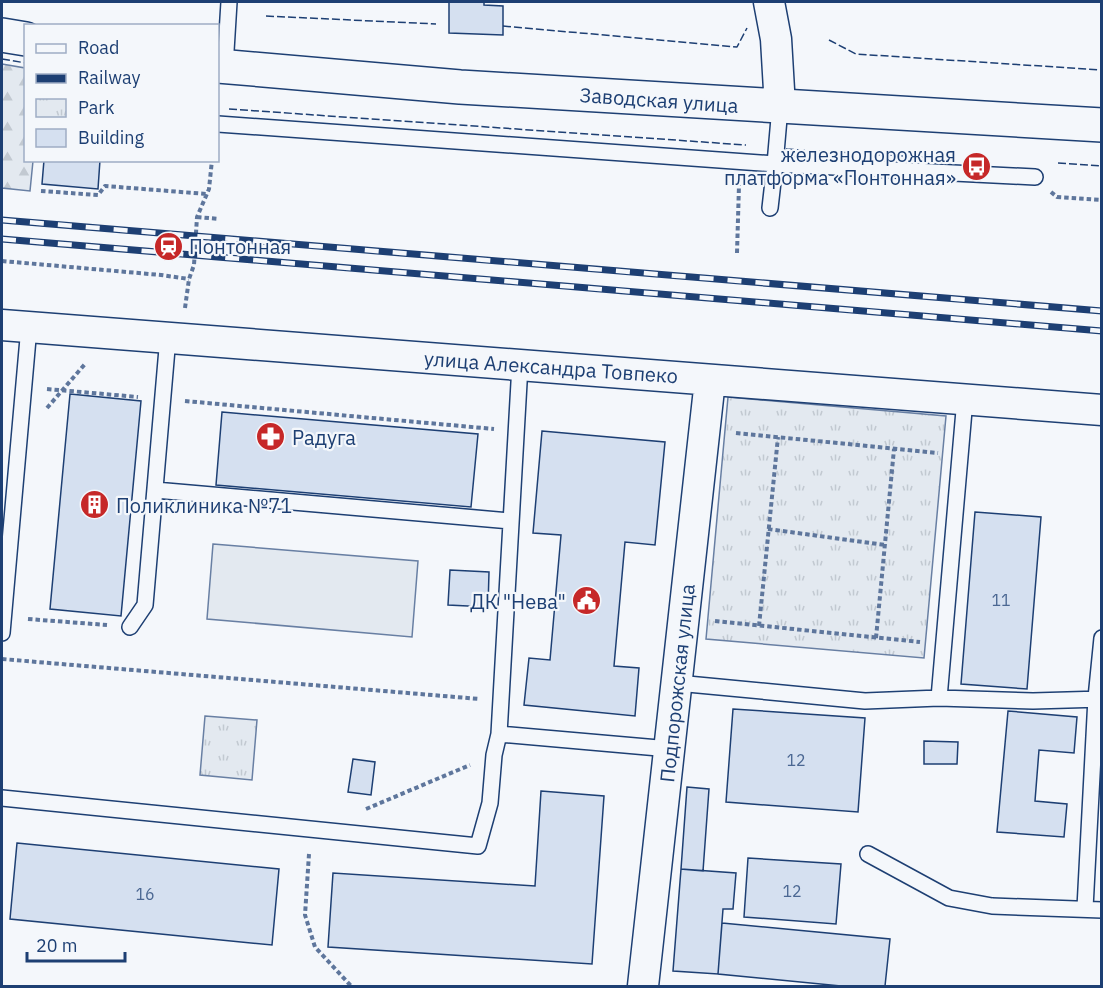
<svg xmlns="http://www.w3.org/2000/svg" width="1103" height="988" font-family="'IBM Plex Sans',sans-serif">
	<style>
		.grass { fill: #e3e9f0; stroke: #687fa3; stroke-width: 1.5 }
		.forest { fill: url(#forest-firs); stroke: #687fa3; stroke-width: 1.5 }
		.park { fill: url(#park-tufts); stroke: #687fa3; stroke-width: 1.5 }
		.building { fill: #d5e0f0; stroke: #1d3f73; stroke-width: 1.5 }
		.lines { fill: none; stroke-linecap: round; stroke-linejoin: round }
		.lane-casing { stroke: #1d3f73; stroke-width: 18 }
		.street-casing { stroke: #1d3f73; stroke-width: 33 }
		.primary-casing { stroke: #1d3f73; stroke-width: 36 }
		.path { stroke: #5e769c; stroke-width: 4; stroke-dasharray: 4.5 3; stroke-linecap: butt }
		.lane { stroke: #f4f7fb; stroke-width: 15 }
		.street { stroke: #f4f7fb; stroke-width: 30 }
		.primary { stroke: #f4f7fb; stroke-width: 33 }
		.rail-casing { stroke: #1d3f73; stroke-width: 7 }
		.rail { stroke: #f4f7fb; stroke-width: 4.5; stroke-dasharray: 14; stroke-linecap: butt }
		.fence { stroke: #1d3f73; stroke-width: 1.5; stroke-dasharray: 8 3; stroke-linecap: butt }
		.labels { text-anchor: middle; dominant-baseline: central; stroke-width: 4.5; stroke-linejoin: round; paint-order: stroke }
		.number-label { font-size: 16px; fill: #4b6792 }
		.street-label { font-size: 20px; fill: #1d3f73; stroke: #f4f7fb }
		.poi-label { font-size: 20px; fill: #1d3f73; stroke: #f4f7fb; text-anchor: start }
	</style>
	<defs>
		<pattern id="forest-firs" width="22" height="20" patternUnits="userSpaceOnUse" patternTransform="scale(1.5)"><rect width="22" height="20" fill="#e3e9f0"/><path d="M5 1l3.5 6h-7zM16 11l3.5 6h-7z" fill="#c2c9d1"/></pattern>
		<pattern id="park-tufts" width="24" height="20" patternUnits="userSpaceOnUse" patternTransform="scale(1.5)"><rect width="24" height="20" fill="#e3e9f0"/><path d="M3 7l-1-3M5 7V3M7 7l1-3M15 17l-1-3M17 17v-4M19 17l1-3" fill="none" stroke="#c2c9d1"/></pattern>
	</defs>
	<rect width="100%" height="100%" fill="#f4f7fb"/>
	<path class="grass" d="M213,544L418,561L412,637L207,619Z"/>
	<path class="forest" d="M2,64L25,68L26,160L33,161L30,191L2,188Z"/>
	<path class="park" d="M728,397L946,416L924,658L706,639Z
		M205,716L257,720L252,780L200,775Z"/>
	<path class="building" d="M449,2H484V5L503,6V35L449,33Z
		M44,160H100L98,189L42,184Z
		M70,394L141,401L121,616L50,609Z
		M222,412L478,434L471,507L216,485Z
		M542,431L665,442L655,545L625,542L614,666L639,668L635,716L524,705L529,658L550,660L561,535L533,533Z
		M975,512L1041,517L1027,689L961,684Z
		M450,570L489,572L488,607L448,605Z
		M733,709L865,718L858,812L726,802Z
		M1008,711L1077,717L1074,753L1039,750L1035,801L1067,804L1064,837L997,832Z
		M924,741L958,742L957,764H924Z
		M353,759L375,762L371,795L348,792Z
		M687,787L709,789L703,871L681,869Z
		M541,791L604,796L592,964L328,947L333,873L535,886Z
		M17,843L279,869L272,945L10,919Z
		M748,858L841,864L836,924L744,917Z
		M681,869L736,873L733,909H723L718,974L673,971Z
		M722,923L890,939L885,986H841L718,974Z"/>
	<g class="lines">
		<defs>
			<path id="lane" d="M225,67L229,2
				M780,107L775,164L1035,177
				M218,124L775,164L770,208
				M520,365L499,734L670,749
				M965,399L939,698L1033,701L1102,699
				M155,490L511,521
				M130,627L145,605L168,337
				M2,633L29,327
				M677,683L865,701L939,698
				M2,798L478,846L490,803L494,755L499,734
				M868,854L949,898L992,906L1102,910
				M1085,908L1096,698L1102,638"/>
			<path id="street" d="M769,2L776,39L780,107
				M2,325L1102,410
				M643,986L710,380"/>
			<path id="primary" d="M2,35L26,39
				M218,66L460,87L1102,125"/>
		</defs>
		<use href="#lane" class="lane-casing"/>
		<use href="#street" class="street-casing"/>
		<use href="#primary" class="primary-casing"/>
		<path class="path" d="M41,191L98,195L105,186L207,194
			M1051,192L1057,197L1102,200
			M197,217L219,219
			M737,253L739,185
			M2,261L161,275L189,279
			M185,308L189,279L194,265L197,217L209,189L212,160
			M47,389L138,397
			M185,401L494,429
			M47,408L85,364
			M736,433L938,453
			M768,529L885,545
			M28,619L107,625
			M715,621L920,642
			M759,626L778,437
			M876,638L894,449
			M2,659L479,699
			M366,809L470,765
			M309,854L305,915L315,947L351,986"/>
		<use href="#lane" class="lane"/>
		<use href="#street" class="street"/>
		<use href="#primary" class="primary"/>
		<defs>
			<path id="rail" d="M2,220L1102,311
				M2,239L1102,331"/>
		</defs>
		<use href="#rail" class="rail-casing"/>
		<use href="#rail" class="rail"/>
		<path class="fence" d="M197,2H204
			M266,16L436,24
			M503,26L737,47L747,28
			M829,40L856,54L1102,70
			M2,59L26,63
			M229,109L746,145
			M786,149L937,158
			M1058,163L1102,166"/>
	</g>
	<defs>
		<symbol id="bus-disc" viewBox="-11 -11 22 22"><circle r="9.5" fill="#c62828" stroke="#f4f7fb"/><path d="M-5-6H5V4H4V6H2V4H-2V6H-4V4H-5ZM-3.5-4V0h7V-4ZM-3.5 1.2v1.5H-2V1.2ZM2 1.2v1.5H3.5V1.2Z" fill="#fff"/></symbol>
		<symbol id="station-disc" viewBox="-11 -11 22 22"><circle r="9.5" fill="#c62828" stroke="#f4f7fb"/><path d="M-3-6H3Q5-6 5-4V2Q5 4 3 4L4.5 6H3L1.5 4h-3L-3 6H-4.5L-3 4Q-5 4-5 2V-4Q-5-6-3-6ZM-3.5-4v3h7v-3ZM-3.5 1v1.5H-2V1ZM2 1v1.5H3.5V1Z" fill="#fff"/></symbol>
		<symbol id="pharmacy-disc" viewBox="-11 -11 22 22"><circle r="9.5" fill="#c62828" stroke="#f4f7fb"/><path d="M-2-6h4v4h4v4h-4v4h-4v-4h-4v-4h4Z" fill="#fff"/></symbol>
		<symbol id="building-disc" viewBox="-11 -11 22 22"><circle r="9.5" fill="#c62828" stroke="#f4f7fb"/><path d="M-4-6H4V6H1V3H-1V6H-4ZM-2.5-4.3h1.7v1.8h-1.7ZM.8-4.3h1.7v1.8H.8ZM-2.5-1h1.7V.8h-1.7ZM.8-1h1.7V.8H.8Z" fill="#fff"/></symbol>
		<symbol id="civic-disc" viewBox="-11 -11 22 22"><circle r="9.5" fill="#c62828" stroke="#f4f7fb"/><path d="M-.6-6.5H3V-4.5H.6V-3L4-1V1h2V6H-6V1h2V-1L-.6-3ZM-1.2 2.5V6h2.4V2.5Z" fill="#fff"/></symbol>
	</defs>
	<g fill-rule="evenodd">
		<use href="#bus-disc" x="960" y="150" width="33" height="33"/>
		<use href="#station-disc" x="152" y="230" width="33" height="33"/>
		<use href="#pharmacy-disc" x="254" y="420" width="33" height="33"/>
		<use href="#building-disc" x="78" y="488" width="33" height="33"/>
		<use href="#civic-disc" x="570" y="584" width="33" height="33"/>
	</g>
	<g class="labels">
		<g class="number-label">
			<text x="1001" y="600">11</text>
			<text x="796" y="760">12</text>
			<text x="792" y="891">12</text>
			<text x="145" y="894">16</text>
		</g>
		<g class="street-label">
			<text transform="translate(659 100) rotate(4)">Заводская улица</text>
			<text transform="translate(551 367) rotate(4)">улица Александра Товпеко</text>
			<text transform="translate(677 683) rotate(-84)">Подпорожская улица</text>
		</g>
		<g class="poi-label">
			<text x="956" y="154" text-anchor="end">железнодорожная<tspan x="956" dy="23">платформа «Понтонная»</tspan></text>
			<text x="189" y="246">Понтонная</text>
			<text x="292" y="437">Радуга</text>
			<text x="116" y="505">Поликлиника №71</text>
			<text x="566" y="601" text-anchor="end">ДК "Нева"</text>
		</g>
	</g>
	<rect width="1103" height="988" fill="none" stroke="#1d3f73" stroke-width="6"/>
	<rect x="24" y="24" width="195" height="138" fill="#f4f7fb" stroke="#9eadc5" stroke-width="1.5"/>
	<rect x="36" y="44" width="30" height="9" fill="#f4f7fb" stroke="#9eadc5" stroke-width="1.5"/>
	<text x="78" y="54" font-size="18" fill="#1d3f73">Road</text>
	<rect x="36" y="74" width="30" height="9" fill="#1d3f73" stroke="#9eadc5" stroke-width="1.5"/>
	<text x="78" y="84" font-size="18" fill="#1d3f73">Railway</text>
	<rect x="36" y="99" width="30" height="18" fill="url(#park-tufts)" stroke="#9eadc5" stroke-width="1.5"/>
	<text x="78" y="114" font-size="18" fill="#1d3f73">Park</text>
	<rect x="36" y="129" width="30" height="18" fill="#d5e0f0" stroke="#9eadc5" stroke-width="1.5"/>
	<text x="78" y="144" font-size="18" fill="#1d3f73">Building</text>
	<path d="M27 952v9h98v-9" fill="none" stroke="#1d3f73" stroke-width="3"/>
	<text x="36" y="952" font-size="18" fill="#1d3f73" stroke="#f4f7fb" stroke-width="4.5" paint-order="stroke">20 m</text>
</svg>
